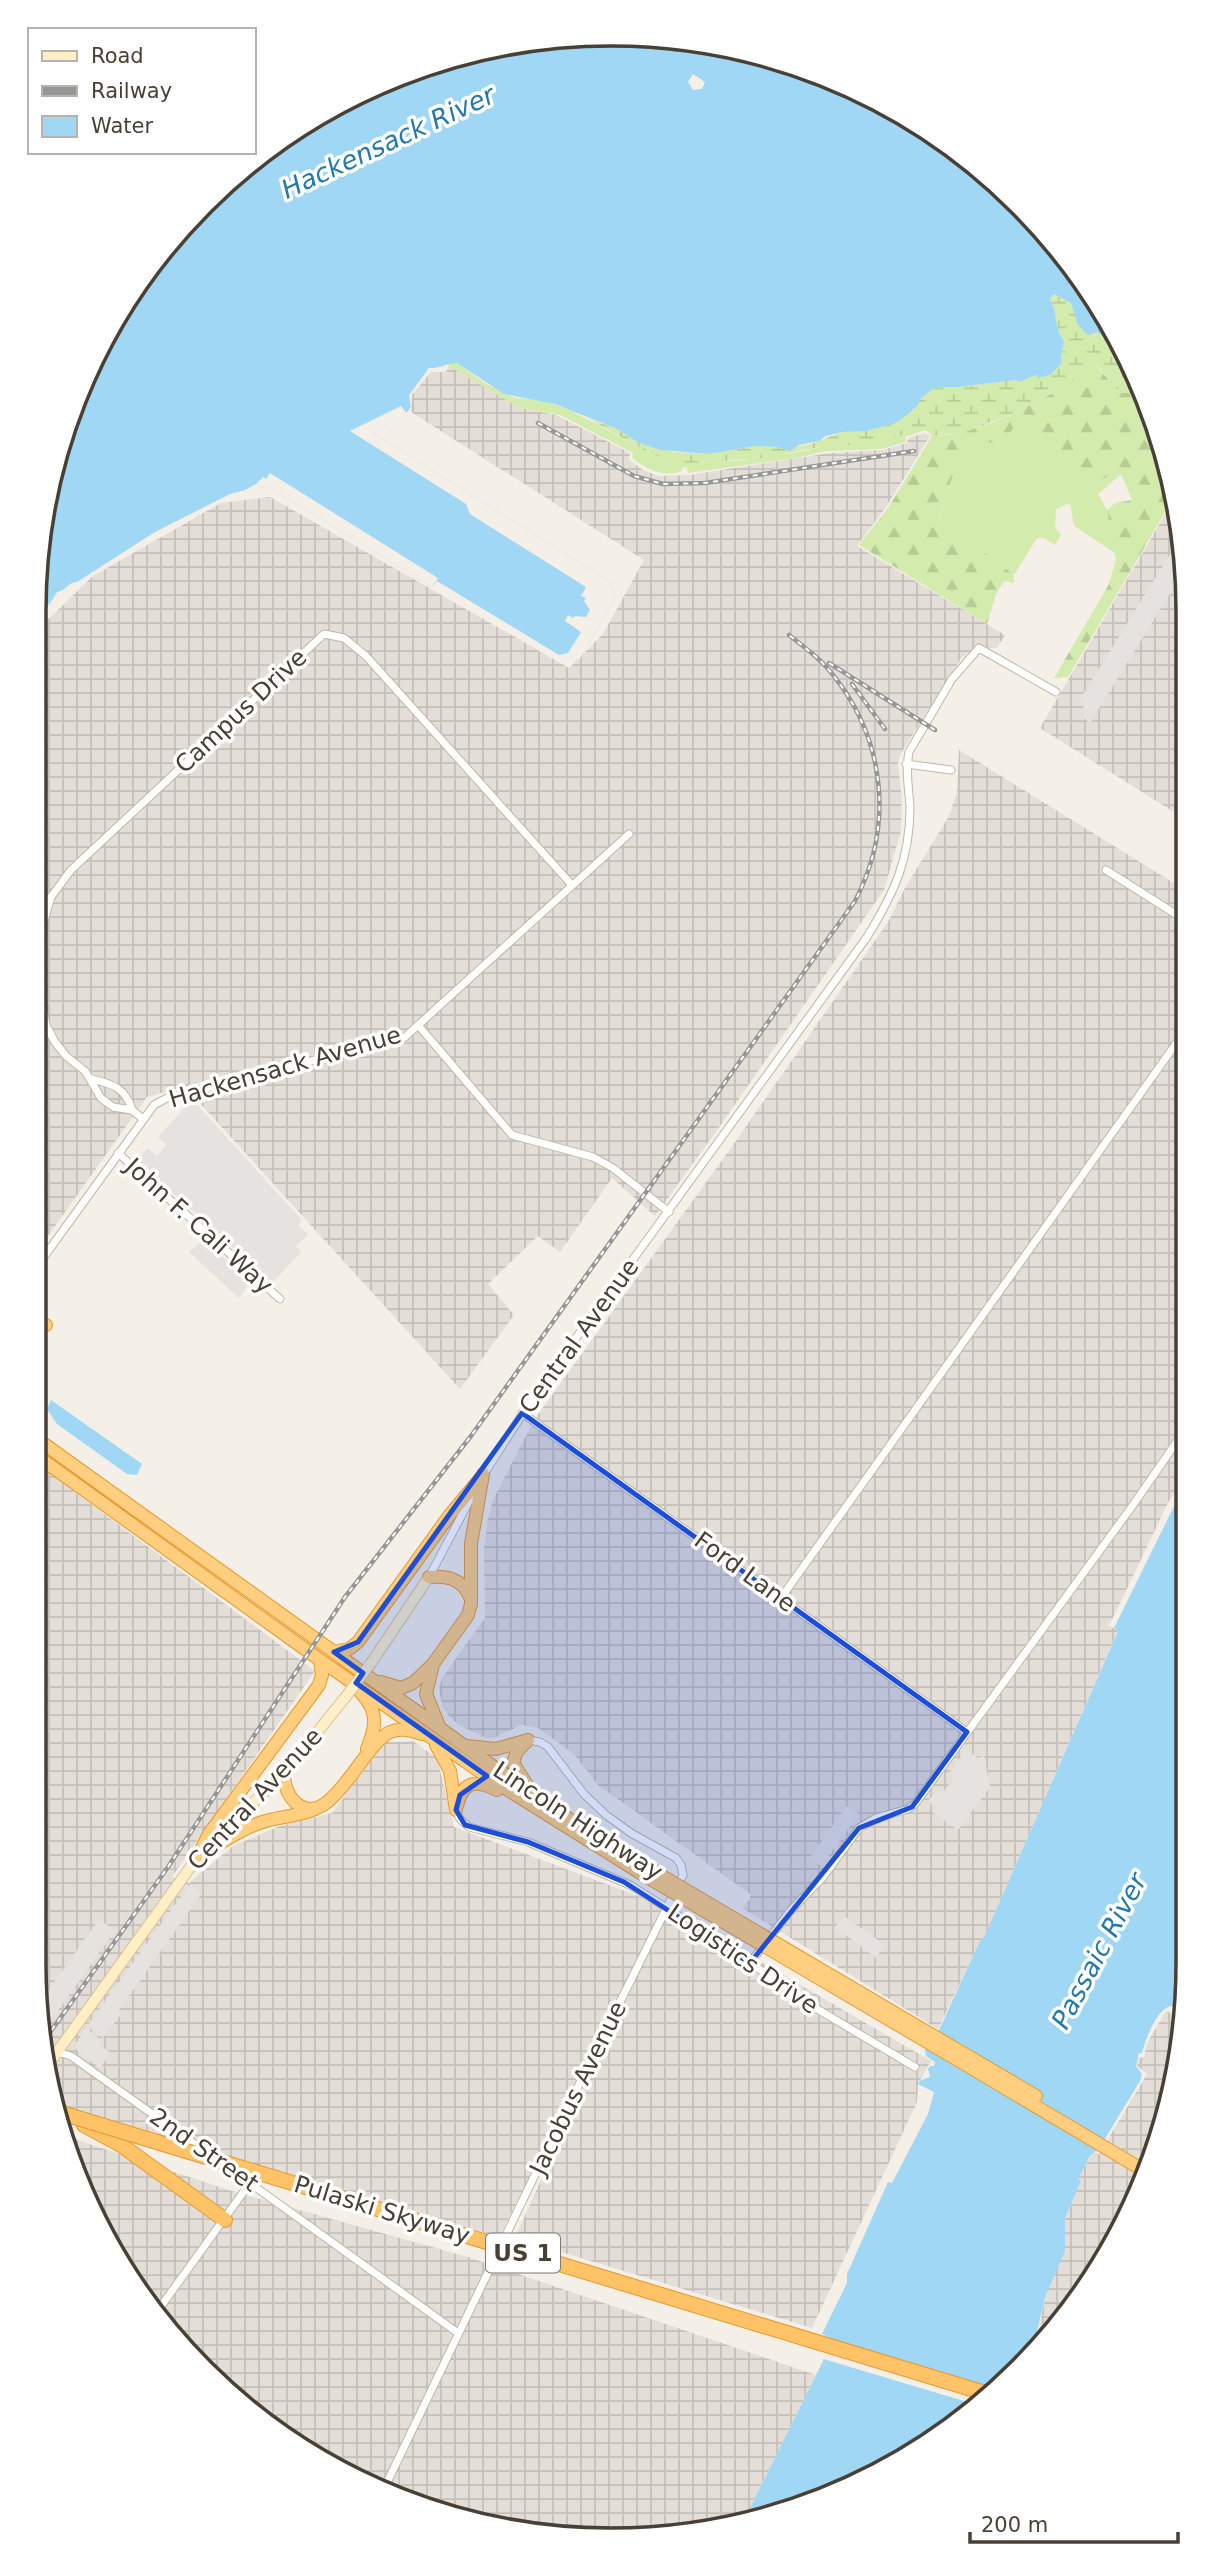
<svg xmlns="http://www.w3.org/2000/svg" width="1222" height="2574" font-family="'DejaVu Sans',sans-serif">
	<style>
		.industrial { fill: url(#industrial-grid) }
		.grass { fill: #d3ebad }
		.forest { fill: url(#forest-firs) }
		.wetland { fill: url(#wetland-marsh) }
		.parking { fill: #e5e2df }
		.water { fill: #9fd7f5; fill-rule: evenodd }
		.pier { fill: #f4efe7 }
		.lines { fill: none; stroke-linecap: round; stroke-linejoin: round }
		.minor-casing { stroke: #c0b7a9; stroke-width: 9 }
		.secondary-casing { stroke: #d7c194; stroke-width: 12 }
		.trunk-casing { stroke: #e7982e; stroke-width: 14 }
		.motorway-casing { stroke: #e7982e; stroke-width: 16 }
		.minor { stroke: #fff; stroke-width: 7 }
		.secondary { stroke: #ffeec6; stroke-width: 10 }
		.trunk { stroke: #ffce7e; stroke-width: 12 }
		.motorway { stroke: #ffc367; stroke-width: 14 }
		.rail-casing { stroke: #969696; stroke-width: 4.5 }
		.rail { stroke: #fff; stroke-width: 2; stroke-dasharray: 5; stroke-linecap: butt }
		.secondary-bridge-casing { stroke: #d7c194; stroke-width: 12; stroke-linecap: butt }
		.trunk-bridge-casing { stroke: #e7982e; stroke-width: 14; stroke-linecap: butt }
		.motorway-bridge-casing { stroke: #e7982e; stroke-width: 16; stroke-linecap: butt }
		.secondary-bridge { stroke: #ffeec6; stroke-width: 10 }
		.trunk-bridge { stroke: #ffce7e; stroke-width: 12 }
		.motorway-bridge { stroke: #ffc367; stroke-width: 14 }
		.marked { fill: #1d4ed8; fill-opacity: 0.2; stroke: #1d4ed8; stroke-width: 5; stroke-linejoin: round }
		.labels { text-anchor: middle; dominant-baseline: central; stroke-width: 7; stroke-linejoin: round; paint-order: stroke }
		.shield { fill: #fff; stroke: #7f7972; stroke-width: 2 }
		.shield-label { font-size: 23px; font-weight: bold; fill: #483f35 }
		.street-label { font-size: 24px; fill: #483f35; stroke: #fff }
		.water-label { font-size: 26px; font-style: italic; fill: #2579aa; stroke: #fff }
		.rim { fill: none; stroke: #483f35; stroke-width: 3.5 }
	</style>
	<defs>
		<pattern id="industrial-grid" width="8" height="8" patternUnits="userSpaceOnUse" patternTransform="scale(1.75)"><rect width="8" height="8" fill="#e4ded8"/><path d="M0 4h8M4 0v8" fill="none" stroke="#c5c0ba"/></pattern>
		<pattern id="forest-firs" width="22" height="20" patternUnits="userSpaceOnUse" patternTransform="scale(1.75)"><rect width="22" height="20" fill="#d3ebad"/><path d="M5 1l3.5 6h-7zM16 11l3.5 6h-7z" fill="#b7cb95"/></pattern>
		<pattern id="wetland-marsh" width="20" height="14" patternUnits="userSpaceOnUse" patternTransform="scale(1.75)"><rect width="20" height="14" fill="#d3ebad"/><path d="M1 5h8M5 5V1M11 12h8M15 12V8" fill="none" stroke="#b7cb95"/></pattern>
	</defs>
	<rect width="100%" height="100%" fill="#f4efe7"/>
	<path class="industrial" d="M449,366L520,408L556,415L630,453L629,460L643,470L659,476L690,475L830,453L883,450L907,443L908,438L925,433L930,436L886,507L857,546L1005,635L997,648L974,649L962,657L900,755L898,764L902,800L901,831L884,890L720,1126L655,1216L612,1178L560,1252L538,1236L488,1284L514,1315L460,1389L197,1100L273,1080L268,1064L147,1097L33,1257V634L93,576L221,503L270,497L569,668L603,634L644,560L411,412L412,395L431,372H446Z
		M1167,511L1179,519L1184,535L1185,819L1040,728Z
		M959,750L1185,890L1187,1471L1168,1503L1109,1626L1118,1630L986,1933L979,1943L938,2029L742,1908L750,1899V1894L598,1785L574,1754L538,1728L521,1725L494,1738H486L459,1725L449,1716L443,1708L439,1689L442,1678L485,1618L484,1551L487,1522L493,1500L534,1420L731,1148L888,922L905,888L949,816L957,792Z
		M33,1461L315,1671L172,1877L189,1883L233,1846L280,1826L332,1813L385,1742L413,1741L437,1758L454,1827L665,1906L931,2061L918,2084L917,2102L812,2328L515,2238L633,1974L499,2237L57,2105L33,1963Z
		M1166,2011L1183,2018L1178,2076L1145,2184L1091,2284L1026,2364L1038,2333L1045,2297L1064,2235L1065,2218L1081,2181L1078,2179L1080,2173L1094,2152L1099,2154L1147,2074L1137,2066L1139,2058L1144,2057L1147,2043Z
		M62,2135L232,2191L468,2257L816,2375L745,2518L686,2536L498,2530L390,2497L290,2444L153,2315L64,2149Z"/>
	<path class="grass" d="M448,363H457L486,384L515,398L543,400L570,410L653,455L670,462L735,461L788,454L826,446L883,441L898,434L905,436L906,442L881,449L827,451L796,458L688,473L687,467H683L682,471C663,478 646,469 632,458L633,453L560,415L520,408L449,366Z
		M1013,428H1029L1111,473L1121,474L1098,494L1107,510L1116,554L1074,526L1070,503L1056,509L1055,527L1061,535L1055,545L1044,538H1037L1014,575L939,518L963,443L1004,442Z"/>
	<path class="forest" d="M1095,364L1120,393L1137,377L1145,390L1174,497L1068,677L1054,678L1108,586L1116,560L1107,510L1115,503L1132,500L1121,474L1111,473L1093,488L1034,444L1029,428H1013L1004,442L963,444L939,518L1014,575V583L1004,581L996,594L987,624L859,545L888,508L932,436L947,435L987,425L1014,413L1068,385L1081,366Z"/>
	<path class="wetland" d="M1054,294L1071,303L1105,338H1115L1137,377L1130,393H1120L1096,364L1081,366L1068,385L1014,413L966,432L932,436L926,430L908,436L898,435L893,439L883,441L807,449L772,457L697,463L670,462L653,455L587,418L617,429L639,443L673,452L709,454L755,446L778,447L790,450C800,444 809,446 819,441C832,436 844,429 859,431L907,415L921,398L936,387H958L1016,380L1019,382L1036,375L1041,378L1062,363L1061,358L1064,340C1054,329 1058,313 1050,299Z"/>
	<path class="parking" d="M1177,543L1184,547V571L1090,723L1084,718L1083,704L1079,701Z
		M190,1102L197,1105L302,1220L298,1225L308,1235L296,1246L301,1252L272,1283L136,1160L148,1148L157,1156L166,1145L158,1137Z
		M203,1239L250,1282L239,1298L189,1252Z
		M966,1749L978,1758L984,1756L990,1787L958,1830L932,1812L936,1807L928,1801L937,1790L943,1793L954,1777L949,1773Z
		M847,1806L859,1814L821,1866L809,1858Z
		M190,1884L202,1893L119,2010L122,2013L103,2038L87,2026Z
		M844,1916L885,1945L876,1958L847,1936L833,1930Z
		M99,1919L115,1931L44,2030L40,2002Z
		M86,2028L101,2040L100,2049L103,2047L111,2053L100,2068L78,2052L75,2045Z"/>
	<path class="water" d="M611,33L724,44L832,77L962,152L1069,259L1115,338H1105L1097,332L1088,335L1078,325L1071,303L1054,294L1050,299C1058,313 1054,329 1064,340L1061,358L1062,363L1050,375L1038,378L1036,375L1019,382L1016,380L958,387H936L921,398L918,405L907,415L893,424L866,431L842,432L826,436L819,441L799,445L790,451L778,447L755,446L709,454L661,450L639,443L617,429L555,404L504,394L457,363C446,363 440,369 429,368L409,395L411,407L408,411L373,433L612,583L610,587L615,590L614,600L579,660L568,653L559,655L437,581L432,587L267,486L261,488L256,484L245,490L230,494L155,532L77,582C69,581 66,591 57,592C52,601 41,616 33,623L44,498L77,390L131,290L203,202L290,130L390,77L499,44ZM693,74L705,82L702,89L693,90L688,82Z
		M51,1400L142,1464L137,1475L127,1474L57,1424L47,1409Z
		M1187,1480L1189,1958L1176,1987L1180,1995L1185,1997L1183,2010C1181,2009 1174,2006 1172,2006C1157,2007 1145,2041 1142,2053H1139L1136,2066L1142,2074L1140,2081L1100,2147L1090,2156L1078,2179L1081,2181L1065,2218V2251L1045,2297L1034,2345L1020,2371L867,2481L745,2518L823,2361L830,2338L822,2334L847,2283V2274L888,2182L892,2183L928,2114L934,2092L918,2084L921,2080L930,2077L928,2069L930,2066H934L935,2062L926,2056L925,2050L939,2030L979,1943L986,1933L1118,1631L1114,1628Z"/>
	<path class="pier" d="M401,406L406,413L373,433L612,583L610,587L615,590L614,600L579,660L568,653L581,632L565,621L568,615L573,618L575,616L586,617L590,610L584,601L586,598L581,596L586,587L470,514L466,504L350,431Z
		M270,473L438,578L432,587L267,486L261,488L256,484L263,477L266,479Z
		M819,2335L994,2390L974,2404L820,2358L826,2339Z"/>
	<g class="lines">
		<defs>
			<path id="minor" d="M906,764L951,770
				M1106,870L1185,920
				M418,1025L512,1135L593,1157L613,1168L669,1212
				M92,1079C112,1084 126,1088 132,1110
				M143,1119L132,1110L113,1107L101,1098L85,1071L66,1056L55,1042L46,1025L41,995V931L51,897L71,870L324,634L344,638L366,656L571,884
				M118,1153L280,1299
				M33,1272L154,1105L167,1098L405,1037L629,834
				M522,1413L967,1732
				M482,1477L536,1393L867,937C894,893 910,860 910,807C909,789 905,771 909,752L952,679L979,648L1056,692
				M429,1577L473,1494
				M781,1598L1185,1031
				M456,1810L460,1819L469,1827L528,1842L630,1885L730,1948L802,2000L915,2067
				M750,1963L791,1910L823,1877L859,1828L876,1818L908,1809L915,1804L1133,1505L1187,1427
				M47,2049L71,2056L207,2153
				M229,2168L458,2333
				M154,2316L250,2183
				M382,2493L556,2131L683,1875L681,1865L676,1858L631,1833L606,1815L584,1794L548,1747L540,1742L528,1740"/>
			<path id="secondary" d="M371,1663L429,1577
				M50,2062L197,1858L284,1773L344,1699"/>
			<path id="trunk" d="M33,1326L46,1325
				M33,1436L494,1767L566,1817L650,1869
				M33,1453L320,1660L492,1780L647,1877
				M429,1577C447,1576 462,1578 470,1597
				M334,1652L349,1649L358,1642L449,1516L483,1475
				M433,1664L426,1694L439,1726
				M381,1682L401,1688L413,1683L433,1664L468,1615L471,1604V1544L483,1474
				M361,1693C379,1711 376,1727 367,1749
				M436,1745L450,1771L456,1810
				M467,1746L496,1749L528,1740
				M284,1773C284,1785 287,1795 296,1803C330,1832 362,1745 390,1732C401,1727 412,1731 422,1734
				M527,1785L513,1763L517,1751L528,1740
				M457,1806C463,1780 476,1780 497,1790
				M198,1857C220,1844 241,1828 266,1821C283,1816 299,1816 315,1809
				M197,1858L209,1834L319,1685L322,1675L320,1660
				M973,2059L1036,2096
				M968,2066L1148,2173"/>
			<path id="motorway" d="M84,2125L121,2145L225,2220
				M1150,2164H1151"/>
		</defs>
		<use href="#minor" class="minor-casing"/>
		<use href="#secondary" class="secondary-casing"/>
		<use href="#trunk" class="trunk-casing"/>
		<use href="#motorway" class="motorway-casing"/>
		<use href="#minor" class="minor"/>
		<use href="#secondary" class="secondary"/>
		<use href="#trunk" class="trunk"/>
		<use href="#motorway" class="motorway"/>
		<defs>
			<path id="rail" d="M538,423L634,476L663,484L705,483L914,451
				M829,663L935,730
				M852,684L885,729
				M46,2038L168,1867L345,1597L471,1436L855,901C894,827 886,741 833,675C821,659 804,647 789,635"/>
		</defs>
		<use href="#rail" class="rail-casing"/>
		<use href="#rail" class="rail"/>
		<defs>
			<path id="secondary-bridge" d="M344,1699L371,1663"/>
			<path id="trunk-bridge" d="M650,1869L973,2059
				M647,1877L968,2066"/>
			<path id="motorway-bridge" d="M58,2112L988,2394"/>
		</defs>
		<use href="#secondary-bridge" class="secondary-bridge-casing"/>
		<use href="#trunk-bridge" class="trunk-bridge-casing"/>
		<use href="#motorway-bridge" class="motorway-bridge-casing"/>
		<use href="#secondary-bridge" class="secondary-bridge"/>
		<use href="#trunk-bridge" class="trunk-bridge"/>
		<use href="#motorway-bridge" class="motorway-bridge"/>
	</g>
	<path class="marked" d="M522,1413L967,1732L912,1807L859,1828L750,1963L624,1882L528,1842L465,1825L456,1810L460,1795L487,1776L356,1683L363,1673L334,1652L358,1642Z"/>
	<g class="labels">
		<rect class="shield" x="486" y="2233.5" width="74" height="39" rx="5"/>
		<g class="shield-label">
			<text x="523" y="2253">US 1</text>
		</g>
		<g class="street-label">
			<text transform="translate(241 711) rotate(-43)">Campus Drive</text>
			<text transform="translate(285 1067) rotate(-16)">Hackensack Avenue</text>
			<text transform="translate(199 1226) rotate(42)">John F. Cali Way</text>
			<text transform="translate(579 1336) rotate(-54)">Central Avenue</text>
			<text transform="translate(745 1572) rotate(36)">Ford Lane</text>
			<text transform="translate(255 1799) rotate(-47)">Central Avenue</text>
			<text transform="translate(578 1821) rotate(33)">Lincoln Highway</text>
			<text transform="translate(743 1959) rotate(34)">Logistics Drive</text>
			<text transform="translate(578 2088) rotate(-64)">Jacobus Avenue</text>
			<text transform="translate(204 2150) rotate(35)">2nd Street</text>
			<text transform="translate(382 2210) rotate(17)">Pulaski Skyway</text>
		</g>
		<g class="water-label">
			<text transform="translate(388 142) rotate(-25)">Hackensack River</text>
			<text transform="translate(1099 1951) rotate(-62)">Passaic River</text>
		</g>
	</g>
	<path d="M0 0H1222V2574H0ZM611 46H611A565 565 0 0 1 1176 611V1963A565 565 0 0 1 611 2528H611A565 565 0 0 1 46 1963V611A565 565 0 0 1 611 46Z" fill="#fff" fill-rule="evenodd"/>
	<path class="rim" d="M611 46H611A565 565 0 0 1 1176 611V1963A565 565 0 0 1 611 2528H611A565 565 0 0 1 46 1963V611A565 565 0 0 1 611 46Z"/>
	<rect x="28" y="28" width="228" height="126" fill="#ffffff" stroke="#b6b2ae" stroke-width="2"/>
	<rect x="42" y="51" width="35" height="10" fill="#ffeec6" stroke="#b6b2ae" stroke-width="2"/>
	<text x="91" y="63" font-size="21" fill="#483f35">Road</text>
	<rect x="42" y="86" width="35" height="10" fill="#969696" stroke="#b6b2ae" stroke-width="2"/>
	<text x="91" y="98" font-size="21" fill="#483f35">Railway</text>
	<rect x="42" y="116" width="35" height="21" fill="#9fd7f5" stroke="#b6b2ae" stroke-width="2"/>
	<text x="91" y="133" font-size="21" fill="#483f35">Water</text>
	<path d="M970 2532v10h208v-10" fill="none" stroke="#483f35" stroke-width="3.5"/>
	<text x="981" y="2532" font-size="21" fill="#483f35" stroke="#ffffff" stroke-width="5" paint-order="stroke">200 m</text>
</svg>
